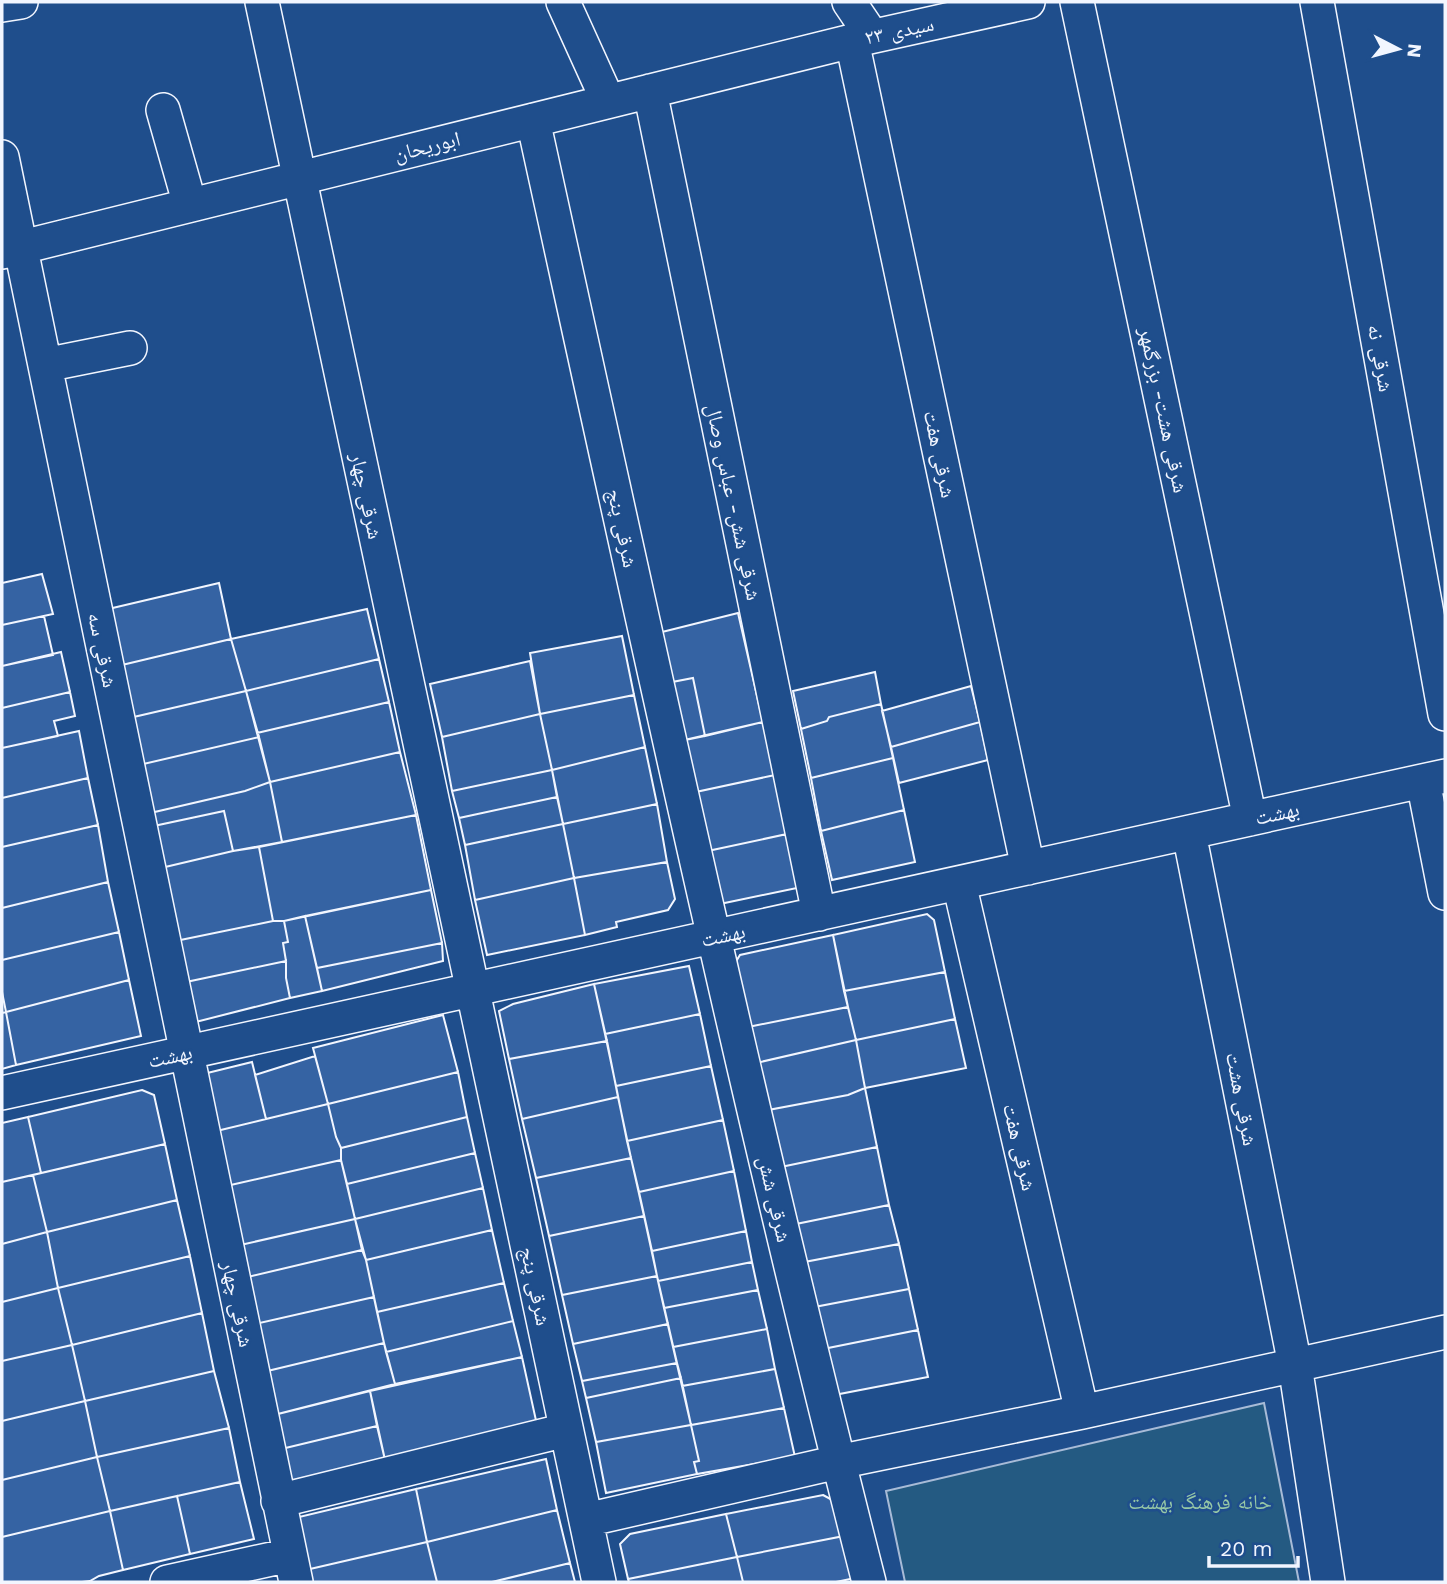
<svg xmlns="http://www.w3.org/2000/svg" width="1447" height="1584" font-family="'Work Sans','Noto Naskh Arabic',sans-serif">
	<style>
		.green { fill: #245a82; stroke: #a8bbd7; stroke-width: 2 }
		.building { fill: #3563a3; stroke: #f2f6ff; stroke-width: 2 }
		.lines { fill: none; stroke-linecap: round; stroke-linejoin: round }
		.minor-casing { stroke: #f2f6ff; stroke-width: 36 }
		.minor { stroke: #1f4e8c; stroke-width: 33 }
		.labels { text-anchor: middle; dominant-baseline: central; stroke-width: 5; stroke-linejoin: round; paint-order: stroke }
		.street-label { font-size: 21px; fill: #f2f6ff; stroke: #1f4e8c }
		.park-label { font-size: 21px; fill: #97c8a6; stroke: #1f4e8c }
	</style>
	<rect width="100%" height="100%" fill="#1f4e8c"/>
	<path class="green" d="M1264,1403L1299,1582H905L886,1491Z"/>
	<path class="building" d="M42,574L53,614L2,625V583Z
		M219,583L231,639L101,670L87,614Z
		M367,609L379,659L246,691L231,639Z
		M738,613L763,722L705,736L693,678L667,683L658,633Z
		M44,616L53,655L2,666V625Z
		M622,636L634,695L540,714L530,653Z
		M231,639L246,691L112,722L101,670Z
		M61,652L70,692L2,708V666Z
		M379,659L389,702L257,733L246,691Z
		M530,661L540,714L442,737L430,684Z
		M875,672L881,704L829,717L827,721L801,729L793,691Z
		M693,678L705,736L680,741L667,683Z
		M971,686L980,722L891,747L882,711Z
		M246,691L259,737L122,769L112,722Z
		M70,692L75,716L54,721L58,736L2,748V708Z
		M634,695L645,747L552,770L540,714Z
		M389,702L400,752L270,782L257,733Z
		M881,704L893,758L811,778L801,729L827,721L829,717Z
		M540,714L552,770L452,791L442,737Z
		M763,722L775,775L691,793L680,741Z
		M980,722L988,760L899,783L891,747Z
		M79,731L88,778L2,798V748Z
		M259,737L270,782L245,791L133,817L122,769Z
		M645,747L657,804L563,824L552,770Z
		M400,752L416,815L282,842L270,782Z
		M893,758L904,810L821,831L811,778Z
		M552,770L557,797L459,818L452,791Z
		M775,775L787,834L703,852L691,793Z
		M88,778L98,825L2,847V798Z
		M270,782L282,842L233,851L224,811L135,830L133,817L245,791Z
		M557,797L563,824L465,845L459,818Z
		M657,804L667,862L574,878L563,824Z
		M904,810L915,862L832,880L821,831Z
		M224,811L233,851L144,872L135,830Z
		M416,815L431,890L284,921H273L259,847Z
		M563,824L574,878L475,900L465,845Z
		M98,825L108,882L2,908V847Z
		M787,834L797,888L715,905L703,852Z
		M259,847L273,921L156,945L144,872L233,851Z
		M667,862L675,899L668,910L616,922L617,927L585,935L574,878Z
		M574,878L585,935L487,955L475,900Z
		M108,882L119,932L2,960V908Z
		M431,890L442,943L317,968L305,916Z
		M927,914L934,920L945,972L844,991L833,935Z
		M305,916L322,991L290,998L286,978V961L283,943L288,942L284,921Z
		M273,921H284L288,942L283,943L286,961L167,986L156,945Z
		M119,932L129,980L6,1012L2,992V960Z
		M833,935L848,1007L748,1027L735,963L740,955Z
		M442,943L443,961L322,991L317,968Z
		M286,961V978L290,998L176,1027L167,986Z
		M689,966L700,1014L605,1034L594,984Z
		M945,972L955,1019L856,1040L844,991Z
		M129,980L141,1036L16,1065L6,1012Z
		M594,984L607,1041L509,1059L499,1011L513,1004Z
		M848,1007L856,1040L756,1063L748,1027Z
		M6,1012L16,1065L2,1069V1013Z
		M700,1014L711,1066L616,1086L605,1034Z
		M443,1015L458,1072L328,1104L313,1048Z
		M955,1019L966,1068L865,1088L856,1040Z
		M856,1040L865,1088L848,1095L768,1110L756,1063Z
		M607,1041L618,1097L522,1119L509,1059Z
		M315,1056L328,1104L266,1119L255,1075Z
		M252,1062L266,1119L200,1135L187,1078Z
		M711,1066L723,1120L627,1141L616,1086Z
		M458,1072L467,1117L341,1148L336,1137L328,1104Z
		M865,1088L877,1147L776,1168L768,1110L848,1095Z
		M142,1090L154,1095L165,1144L41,1173L28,1117Z
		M618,1097L631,1158L536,1178L522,1119Z
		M328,1104L336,1137L341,1148V1160L213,1189L200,1135Z
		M28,1117L41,1173L2,1182V1123Z
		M467,1117L475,1153L347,1184L341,1160V1148Z
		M723,1120L734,1171L639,1192L627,1141Z
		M165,1144L177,1200L47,1232L33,1175Z
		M877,1147L889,1205L791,1225L776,1168Z
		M475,1153L483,1188L355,1219L347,1184Z
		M631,1158L644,1216L549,1236L536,1178Z
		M341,1160L355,1219L227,1248L213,1189Z
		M734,1171L746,1231L652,1251L639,1192Z
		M33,1175L47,1232L2,1244V1182Z
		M483,1188L492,1230L366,1260L355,1219Z
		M177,1200L190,1256L58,1288L47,1232Z
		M889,1205L899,1244L799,1263L791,1225Z
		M644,1216L657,1276L562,1295L549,1236Z
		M355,1219L362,1250L235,1280L227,1248Z
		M492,1230L504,1283L377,1312L366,1260Z
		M746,1231L752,1262L658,1281L652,1251Z
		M47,1232L58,1288L2,1302V1244Z
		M899,1244L909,1289L809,1308L799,1263Z
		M362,1250L366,1260L374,1297L246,1326L235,1280Z
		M190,1256L202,1313L72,1345L58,1288Z
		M752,1262L758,1290L664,1308L658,1281Z
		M657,1276L668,1324L573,1344L562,1295Z
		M504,1283L513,1321L386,1352L377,1312Z
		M58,1288L72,1345L2,1361V1302Z
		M909,1289L918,1330L818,1350L809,1308Z
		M758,1290L767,1329L673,1347L664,1308Z
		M374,1297L384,1343L255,1374L246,1326Z
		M202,1313L214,1371L85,1401L72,1345Z
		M513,1321L522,1357L395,1384L386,1352Z
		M668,1324L677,1363L582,1381L573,1344Z
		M767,1329L775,1369L682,1386L673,1347Z
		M918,1330L928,1377L829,1396L818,1350Z
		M384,1343L395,1384L266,1417L255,1374Z
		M72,1345L85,1401L2,1421V1361Z
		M522,1357L537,1425L385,1460L370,1391Z
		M677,1363L681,1378L586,1398L582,1381Z
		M775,1369L784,1408L691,1425L682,1386Z
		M214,1371L229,1428L97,1457L85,1401Z
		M681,1378L691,1425L596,1442L586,1398Z
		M370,1391L377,1426L273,1451L266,1417Z
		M85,1401L97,1457L2,1480V1421Z
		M784,1408L795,1457L697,1474L694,1462L699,1461L691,1425Z
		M691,1425L699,1461L694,1462L697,1474L606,1493L596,1442Z
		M377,1426L385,1460L281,1485L273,1451Z
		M229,1428L240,1482L110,1511L97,1457Z
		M97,1457L110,1511L2,1537V1480Z
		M546,1459L557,1510L427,1542L416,1489Z
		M240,1482L254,1539L190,1554L177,1496Z
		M416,1489L427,1542L297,1572L299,1517Z
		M823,1495L836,1502L844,1536L737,1557L726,1514Z
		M177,1496L190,1554L123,1570L110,1511Z
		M557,1510L570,1563L492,1582H437L427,1542Z
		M110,1511L123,1570L99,1576L90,1581L82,1582H2V1537Z
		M726,1514L737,1557L628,1579L620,1544L630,1534Z
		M844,1536L855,1578L836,1582H743L737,1557Z
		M427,1542L437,1582H299L297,1572Z
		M737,1557L743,1582H629L628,1579Z
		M570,1563L575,1582H492Z"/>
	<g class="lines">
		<defs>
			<path id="minor" d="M262,2L599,1582
				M563,2L608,101
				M849,2L872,36
				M1077,2L1250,819
				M1317,2L1445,714
				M2,5L21,2
				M852,41L1028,868
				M650,91L819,914
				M163,110L190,205
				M533,120C640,608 745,1097 869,1582
				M2,157L296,1582
				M2,252L852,41L1028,2
				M45,365L130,348
				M1423,781L1445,893
				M1189,833L1295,1365L1328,1582
				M959,883L1082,1412
				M2,1093L1445,776
				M278,1501L566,1430
				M586,1520L838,1462L1082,1412L1445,1332
				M167,1582L290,1555"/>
		</defs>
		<use href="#minor" class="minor-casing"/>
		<use href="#minor" class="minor"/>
	</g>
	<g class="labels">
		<g class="street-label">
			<text transform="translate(899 30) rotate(-12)">سیدی ۲۳</text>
			<text transform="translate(427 146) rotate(-14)">ابوریحان</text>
			<text transform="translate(1381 358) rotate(80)">شرقی نه</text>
			<text transform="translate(1164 410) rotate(78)">شرقی هشت- بزرگمهر</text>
			<text transform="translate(940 454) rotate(78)">شرقی هفت</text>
			<text transform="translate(367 496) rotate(78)">شرقی چهار</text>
			<text transform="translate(734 502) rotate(78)">شرقی شش- عباس وصال</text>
			<text transform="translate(623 528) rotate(78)">شرقی پنج</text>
			<text transform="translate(103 650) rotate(78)">شرقی سه</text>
			<text transform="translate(1277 813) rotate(-12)">بهشت</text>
			<text transform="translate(723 935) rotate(-12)">بهشت</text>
			<text transform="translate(170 1056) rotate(-12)">بهشت</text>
			<text transform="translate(1242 1099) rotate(79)">شرقی هشت</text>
			<text transform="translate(1020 1147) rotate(77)">شرقی هفت</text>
			<text transform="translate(775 1199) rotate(77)">شرقی شش</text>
			<text transform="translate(536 1286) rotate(78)">شرقی پنج</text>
			<text transform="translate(238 1304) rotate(78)">شرقی چهار</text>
		</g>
		<g class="park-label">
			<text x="1200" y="1501">خانه فرهنگ بهشت</text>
		</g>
	</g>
	<rect width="1447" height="1584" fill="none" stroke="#f2f6ff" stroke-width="7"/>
	<g transform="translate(1398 49) rotate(96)" stroke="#1f4e8c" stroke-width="5" paint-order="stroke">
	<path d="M0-5L12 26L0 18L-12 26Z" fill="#f2f6ff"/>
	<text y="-10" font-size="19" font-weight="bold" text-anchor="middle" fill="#f2f6ff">N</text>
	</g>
	<path d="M1209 1556v10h89v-10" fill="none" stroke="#f2f6ff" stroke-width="3.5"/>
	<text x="1220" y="1556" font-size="21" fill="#f2f6ff" stroke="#1f4e8c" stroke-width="5" paint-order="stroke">20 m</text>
</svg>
